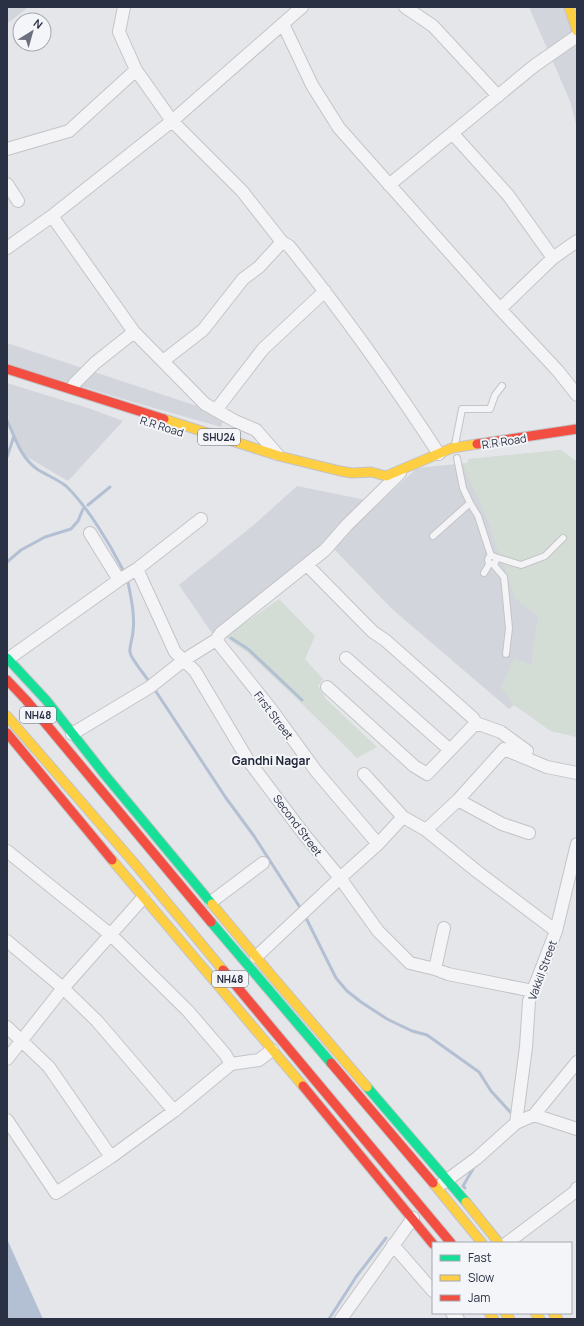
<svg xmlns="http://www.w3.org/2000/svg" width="584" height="1326" font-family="Manrope,sans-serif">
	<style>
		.built { fill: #d3d5dc }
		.green { fill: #d4ddd5 }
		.water { fill: #b3c0d4 }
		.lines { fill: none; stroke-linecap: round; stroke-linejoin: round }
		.stream { stroke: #b3c0d4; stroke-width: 3 }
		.lane-casing { stroke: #c3c4c7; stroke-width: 8 }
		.street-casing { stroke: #c3c4c7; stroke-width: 14 }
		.fast-casing { stroke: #c1c3c7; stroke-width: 11 }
		.slow-casing { stroke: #c1c3c7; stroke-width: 11 }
		.jam-casing { stroke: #c1c3c7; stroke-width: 11 }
		.lane { stroke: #f4f4f6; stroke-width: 6 }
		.street { stroke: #f4f4f6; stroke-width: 12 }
		.fast { stroke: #16e098; stroke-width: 9 }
		.slow { stroke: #ffcf43; stroke-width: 9 }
		.jam { stroke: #f24e42; stroke-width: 9 }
		.labels { text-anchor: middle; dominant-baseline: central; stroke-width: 4; stroke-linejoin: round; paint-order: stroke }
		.shield { fill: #f3f5f8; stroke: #676c7a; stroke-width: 1 }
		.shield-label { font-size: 10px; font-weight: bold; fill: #2b3144 }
		.street-label { font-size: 11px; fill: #2b3144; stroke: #f3f5f8 }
		.neighbourhood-label { font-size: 12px; font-weight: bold; fill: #1d2235; stroke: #f3f5f8 }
	</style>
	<rect width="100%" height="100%" fill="#e5e6e9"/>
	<path class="built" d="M7,7H28L7,24Z
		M529,7H564L577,44V128L570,101Z
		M7,343L197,406L225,417L221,427L140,404L7,364Z
		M7,383L91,409L123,421L68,481L22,454L9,420L7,410Z
		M561,450L577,462V737L551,731L514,705L509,709L392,609L332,547L417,468L467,463L469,459Z
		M297,486L366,500L321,549L214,636L179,585L256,523Z"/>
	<path class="green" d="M561,450L577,462V737L551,731L514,705L501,687L514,658L531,665L538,617L515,598L505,568L497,549L491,529L481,504L467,475L463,463H467L469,459Z
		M279,599L315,636L305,659L323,679L318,686L326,699L377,747L357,758L294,696L248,653L225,637Z"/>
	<path class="water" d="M7,1239L43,1319H7Z"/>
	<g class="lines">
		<path class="stream" d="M7,420C15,437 20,457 37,469C46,475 57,479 66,486C87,506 110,544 123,570
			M7,457L14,436
			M88,505L110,487
			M7,562L21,550L45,537L71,529L78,521L83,509
			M128,582C131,598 135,615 133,631C133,638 129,646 130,652C130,658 146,676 150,683
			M231,638L248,649L302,700
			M153,687L226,798L254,836L301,909
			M305,916L336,978L347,991L361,1002L387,1019L412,1031L427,1035L479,1072L491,1091L513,1115
			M465,1188L463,1186L473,1169
			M329,1319L356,1277L386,1238"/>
		<defs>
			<path id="lane" d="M455,445L462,409H490L495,395L502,386
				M457,458L463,488L470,503L478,516L491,556
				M433,536L470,503
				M488 560a4 4 0 1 1 8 0a4 4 0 1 1-8 0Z
				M495,557L521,565L545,556L563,538
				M493,564L504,577L509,628L506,654
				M484,573L490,563"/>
			<path id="street" d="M124,7L119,32L136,70L172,121L242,191L282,242L289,246C343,313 392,382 439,454
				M405,7L433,26L498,96
				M283,24L312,85L339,128L500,309L558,371L577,395
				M453,134L508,195L553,258
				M7,149L69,131L136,70
				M7,184L18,201
				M389,185L534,66L577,36
				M52,216L134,332L205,404L235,421L256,430L277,454
				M7,248L52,216L172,121L302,7
				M500,309L553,258L577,241
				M163,361L203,330L243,279L259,267L282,242
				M74,384L95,363L134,332
				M216,410L263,349L325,291
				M90,533L119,580
				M307,565L373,632L385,640L473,718L476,723L501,732L527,751
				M137,569L175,652L195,671L248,760L303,833L340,878L378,931L410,963L435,969L448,974L533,991
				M216,640L271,709L316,771L378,844
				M346,658L450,750
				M8,659L119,580L137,569L201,519
				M327,687L414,766L427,774L476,723
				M72,734L150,687L184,660L216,640L221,633L325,550L347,525L400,473
				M364,774L403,817L426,830L479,873L556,931
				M458,800L502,824L529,833
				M426,830L458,800L504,749L547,767L577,773
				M7,851L111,935L188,1011L225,1054L231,1064
				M211,902L263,863
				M7,941L63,988L97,1021L174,1111
				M256,957L340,878L378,844L403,817
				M435,969L444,928
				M7,1027L49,1067L111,1157
				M7,1059L63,988L143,898
				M534,1115L577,1129
				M7,1120L56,1193L111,1157L174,1111L231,1064L259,1060L272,1050
				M516,1123L526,1047L529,1001L556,931L577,844
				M443,1183L477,1158L516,1123L534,1115L577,1062
				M507,1243L576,1191L577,1188
				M393,1245L433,1291
				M452,1313L458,1319
				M341,1319L413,1218"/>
			<path id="fast" d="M7,658L46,700L105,775L212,904
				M211,922L331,1063
				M367,1087L466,1202"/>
			<path id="slow" d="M569,7L577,31
				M164,419L279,456L340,471L352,473L371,472L386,476L452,448L477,444
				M7,716L135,864L223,970
				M112,860L303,1086
				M212,904L272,976L367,1087
				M433,1183L482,1243
				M466,1202L499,1243
				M489,1313L494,1319
				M505,1313L510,1319
				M535,1313L540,1319
				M553,1313L558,1319"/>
			<path id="jam" d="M7,369L164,419
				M477,444L577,429
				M7,680L26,700L211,922
				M7,733L112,860
				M223,970L451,1243
				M331,1063L433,1183
				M303,1086L433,1244"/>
		</defs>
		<use href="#lane" class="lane-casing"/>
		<use href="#street" class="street-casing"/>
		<use href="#fast" class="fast-casing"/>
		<use href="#slow" class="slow-casing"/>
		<use href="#jam" class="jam-casing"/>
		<use href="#lane" class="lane"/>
		<use href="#street" class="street"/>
		<use href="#fast" class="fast"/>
		<use href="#slow" class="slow"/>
		<use href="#jam" class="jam"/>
	</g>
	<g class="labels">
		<g class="shield">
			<rect x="198" y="429" width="42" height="16" rx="3"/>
			<rect x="20" y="707" width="36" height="16" rx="3"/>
			<rect x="212" y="971" width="36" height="16" rx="3"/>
		</g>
		<g class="shield-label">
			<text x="219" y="437">SHU24</text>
			<text x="38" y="715">NH48</text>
			<text x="230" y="979">NH48</text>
		</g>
		<g class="street-label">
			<text transform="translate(162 426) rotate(17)">R.R Road</text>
			<text transform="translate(504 441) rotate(-9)">R.R Road</text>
			<text transform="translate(274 715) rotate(53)">First Street</text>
			<text transform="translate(298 825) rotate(53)">Second Street</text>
			<text transform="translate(542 970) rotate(-70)">Vakkil Street</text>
		</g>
		<g class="neighbourhood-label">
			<text x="271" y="760">Gandhi Nagar</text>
		</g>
	</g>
	<rect width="584" height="1326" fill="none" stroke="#2b3144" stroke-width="16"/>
	<rect x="432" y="1242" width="140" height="72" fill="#f3f5f8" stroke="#a3a7b0"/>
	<rect x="440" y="1255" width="20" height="6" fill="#16e098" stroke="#a3a7b0"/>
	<text x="468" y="1262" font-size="12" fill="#2b3144">Fast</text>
	<rect x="440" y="1275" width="20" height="6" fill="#ffcf43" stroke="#a3a7b0"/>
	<text x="468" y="1282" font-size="12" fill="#2b3144">Slow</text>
	<rect x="440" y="1295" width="20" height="6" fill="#f24e42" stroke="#a3a7b0"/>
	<text x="468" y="1302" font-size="12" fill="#2b3144">Jam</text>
	<g transform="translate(32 32) rotate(37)"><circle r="19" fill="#f3f5f8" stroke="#a3a7b0"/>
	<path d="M0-3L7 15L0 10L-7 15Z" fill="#6c707e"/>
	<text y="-6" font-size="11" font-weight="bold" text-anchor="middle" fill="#2b3144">N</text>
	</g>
</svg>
